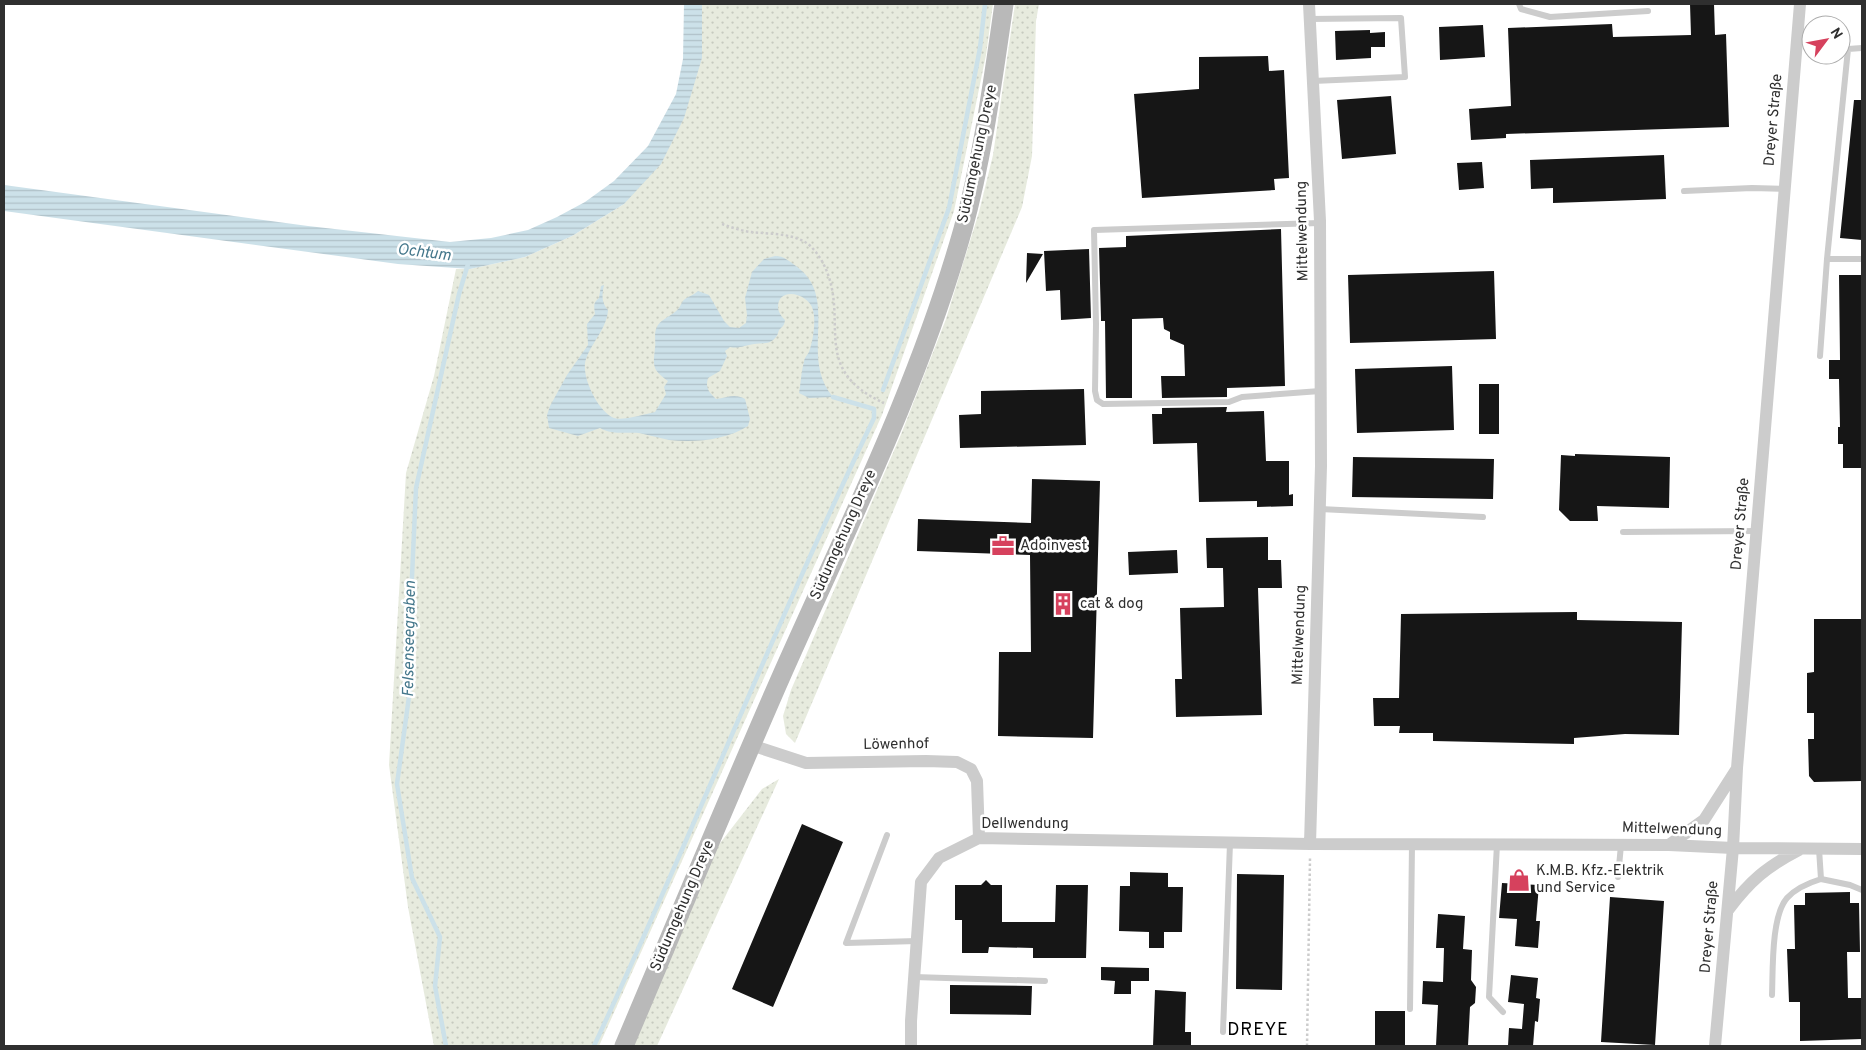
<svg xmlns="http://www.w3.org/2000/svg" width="1866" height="1050" font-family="Overpass,sans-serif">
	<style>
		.grass { fill: url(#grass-dots) }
		.water { fill: url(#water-rules) }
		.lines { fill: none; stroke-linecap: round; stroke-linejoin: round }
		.stream { stroke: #cce1e9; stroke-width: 4.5 }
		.building { fill: #161616 }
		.path { stroke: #ccc; stroke-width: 2.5; stroke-dasharray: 2.5 2.5; stroke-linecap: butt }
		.lane { stroke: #ccc; stroke-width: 6 }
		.street { stroke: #ccc; stroke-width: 12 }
		.secondary { stroke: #b9b9b9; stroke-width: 19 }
		.labels { text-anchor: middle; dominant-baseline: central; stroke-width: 5; stroke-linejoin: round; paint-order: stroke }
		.street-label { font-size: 15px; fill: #2f2f2f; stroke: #fff }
		.poi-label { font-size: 15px; fill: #2f2f2f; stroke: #fff; text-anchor: start }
		.water-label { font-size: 16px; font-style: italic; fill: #44778b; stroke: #fff }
		.quarter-label { font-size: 18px; letter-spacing: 1px; fill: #000; stroke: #fff }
	</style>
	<defs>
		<pattern id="grass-dots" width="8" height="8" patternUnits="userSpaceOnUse" patternTransform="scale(1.25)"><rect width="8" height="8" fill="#e7ebde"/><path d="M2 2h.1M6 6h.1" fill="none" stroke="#c6cabf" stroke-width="1.8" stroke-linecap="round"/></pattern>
		<pattern id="water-rules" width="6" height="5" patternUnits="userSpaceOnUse" patternTransform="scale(1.25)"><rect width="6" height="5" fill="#cce1e9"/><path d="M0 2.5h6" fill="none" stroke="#b0c1c8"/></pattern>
	</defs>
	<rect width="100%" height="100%" fill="#fff"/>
	<path class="grass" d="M702,4H993L986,55L954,211L882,415L599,1046H434L408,907L389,765L406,473L434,376L456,269H470L525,257L572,236L624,204L702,58Z
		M1015,4H1039L1036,21L1032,156L1022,207L795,743L786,734L783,716L791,690L902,432L946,319L979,212L993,155Z
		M779,779L657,1046H632L714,851L762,789Z"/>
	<path class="water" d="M684,4H702V58L684,118L661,164L624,204L572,236L525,257L470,269L398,264L4,211V185L308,226L450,242L491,238L528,230L557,217L585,202L614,181L648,146L676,94L683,59Z
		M775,256C784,256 789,261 796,266C841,298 798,356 833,397L809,398L799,393C801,383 801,372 804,362C804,359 807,355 809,352C813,341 816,322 813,310C809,293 778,286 778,307C778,312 782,317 785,320C784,326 783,326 779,330C778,332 778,335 776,337C770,345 762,343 754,344C745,345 740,349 730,347L725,351L727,356L720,371L708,378C705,388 709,392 716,399C727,398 734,393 745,399L750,419L748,426C726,440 695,443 669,440C659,438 649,435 639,433C626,432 612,435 600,428L578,436L549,428L547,415L550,406L567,375L588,345L587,324L595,314C594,306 593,303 599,298L601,286L604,285C602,295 601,302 608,310C607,328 592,342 586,359C580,375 598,412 614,418C622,421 646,414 655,412L666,394L664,387L668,381C652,370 653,366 655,348C656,341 654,336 656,329C660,318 672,317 679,308C681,305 682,301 685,299C689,296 694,295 698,291L709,295L724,321L730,327L739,328L746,323L747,315L745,298L752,272L764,259Z"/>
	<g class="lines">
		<path class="stream" d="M883,390L949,208L980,48L985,4
			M446,1046L435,986L440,937L412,878L397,784L411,682L407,658L411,599L416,488L459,294L468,264
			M594,1046C691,838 775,625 874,418V409L833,397"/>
	</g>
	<path class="building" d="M1690,4H1714L1715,35L1726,34L1729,127L1506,134V138L1471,140L1469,109L1511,106L1508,28L1612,24L1613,37L1691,35Z
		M1483,25L1485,57L1440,60L1439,27Z
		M1370,30V33L1385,32V47H1371V58L1336,60L1335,31Z
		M1268,56L1269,71L1284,70L1289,178L1274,179L1275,190L1142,198L1134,94L1199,89V57Z
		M1391,96L1396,154L1342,159L1337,100Z
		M1854,100H1862V240L1840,238Z
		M1664,155L1666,199L1553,203V188L1531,189L1530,160Z
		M1482,162L1484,188L1459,190L1457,163Z
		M1281,229L1285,386L1227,388V397L1162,398L1161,376H1185L1184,345L1170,339V332L1164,329L1163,318L1132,319V398H1106L1105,321H1101V318L1099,248L1126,247V236Z
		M1089,249L1091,318L1061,320L1060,290L1046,291L1044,251Z
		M1027,253L1043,254L1026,283Z
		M1494,271L1496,339L1350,343L1348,275Z
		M1839,275H1862V468H1843V444H1838V427H1840L1839,379H1829V360H1840Z
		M1452,366L1454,430L1357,433L1355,369Z
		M1479,384H1499V434H1479Z
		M1084,389L1086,445L960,448L959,415L981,414V391Z
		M1227,407L1226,412L1264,411L1266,461H1289V495L1293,494V506L1257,507V501L1199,502L1197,443L1153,444L1152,414H1162V408Z
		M1575,454L1670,457L1669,508L1597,506L1598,521H1570L1559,510L1561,455L1575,456Z
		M1353,457L1494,459L1493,499L1352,497Z
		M1032,479L1100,481L1093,738L998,736L999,652H1031L1030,555L917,551L918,519L1031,523Z
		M1268,537V560H1281L1282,588H1258L1262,715L1176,717L1175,679H1182L1180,608L1224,607L1223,568H1207L1206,538Z
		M1177,550L1178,573L1129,575L1128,552Z
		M1577,612V620L1682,622L1679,735L1625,734L1574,738V744L1433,741V733H1399L1400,726H1374L1373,698H1399L1401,614Z
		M1814,619H1862V781L1814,782L1809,776L1808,739H1814V713H1807V673L1814,672Z
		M802,824L843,842L773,1007L732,989Z
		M1130,872L1168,873V887H1183L1182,932H1164V948H1149V932L1119,931L1120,886H1130Z
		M1237,874L1284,875L1282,990L1236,989Z
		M986,880L991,885H1002V922H1055L1056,885H1088L1086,958H1033V948L989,947L988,953H962V920H955V885H981Z
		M1502,883L1539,885L1536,921H1540L1538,948L1515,946L1517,919L1499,918Z
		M1850,892V903H1859L1860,952H1847L1848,998H1862V1039L1800,1041V1002H1789L1787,949H1795L1794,905H1805V893Z
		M1610,897L1664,901L1655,1045L1601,1042Z
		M1438,914L1465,916L1463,949L1472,950L1471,980L1476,987L1475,1003L1470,1007L1468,1046H1436L1438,1005L1422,1004L1423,981L1443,982L1444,948H1436Z
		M1101,967L1149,968V981H1131V994H1114L1115,981L1101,980Z
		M1511,975L1538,978L1536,998L1540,999L1538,1022L1535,1021L1533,1046H1508L1509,1028L1522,1029L1524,1004L1508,1002Z
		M950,985L1032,986L1031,1015L950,1014Z
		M1155,990L1186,992L1185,1032H1191V1046H1153Z
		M1375,1011H1405V1046H1375Z"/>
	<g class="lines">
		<path class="path" d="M722,224C731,227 741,231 751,232C768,234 788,233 803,241C812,245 819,256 823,263C852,319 807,368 884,403
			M1307,1046L1310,858"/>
		<path class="lane" d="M1519,4L1521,9L1550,17L1648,11
			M1309,19L1401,18L1405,77L1313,81
			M1684,191L1752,188L1785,189
			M1320,223L1094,230L1096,324L1095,391L1097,400L1103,404L1229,402L1242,397L1320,391
			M1827,259L1848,49L1862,48
			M1820,356L1827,259H1862
			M1320,509L1483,517
			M1623,532L1756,531
			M887,835L846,943L917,941
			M1497,844L1489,997L1503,1012
			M1819,849L1821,879L1850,885L1862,890
			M1618,877L1621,845
			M914,977L1045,981
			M1772,995C1773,971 1771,916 1787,898C1796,888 1808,883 1821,879
			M1410,1009L1412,844
			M1223,1032L1230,843"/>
		<path class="street" d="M1309,4L1320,221L1321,466L1310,844
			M751,745L806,763L926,761L957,762L971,769L977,781L979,838
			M1669,845L1704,820L1736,770
			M1728,910C1750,881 1766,867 1799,850
			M911,1046V1021L921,882L939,858L979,838L1310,844L1669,845L1733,848L1862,849
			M1715,1046L1733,848L1737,768L1800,4"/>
		<path class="secondary" d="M624,1046C677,921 729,795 784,670C848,526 920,382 963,229C983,156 993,79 1004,4"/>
	</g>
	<defs>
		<symbol id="office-bare" viewBox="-9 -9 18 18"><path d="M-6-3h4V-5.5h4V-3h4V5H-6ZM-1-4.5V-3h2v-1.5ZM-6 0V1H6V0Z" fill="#d6415d" stroke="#fff" stroke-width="2.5" paint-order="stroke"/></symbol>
		<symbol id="building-bare" viewBox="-9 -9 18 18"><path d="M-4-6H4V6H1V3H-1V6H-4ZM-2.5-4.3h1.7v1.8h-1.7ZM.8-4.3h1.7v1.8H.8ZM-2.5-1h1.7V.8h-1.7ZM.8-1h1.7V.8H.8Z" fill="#d6415d" stroke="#fff" stroke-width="2.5" paint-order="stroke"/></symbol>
		<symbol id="shop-bare" viewBox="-9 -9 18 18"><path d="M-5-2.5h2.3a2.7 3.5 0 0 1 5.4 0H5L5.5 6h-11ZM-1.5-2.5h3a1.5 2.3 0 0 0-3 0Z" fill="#d6415d" stroke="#fff" stroke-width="2.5" paint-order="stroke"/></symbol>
	</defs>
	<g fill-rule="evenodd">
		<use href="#office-bare" x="987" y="530" width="32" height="32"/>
		<use href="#building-bare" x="1047" y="588" width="32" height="32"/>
		<use href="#shop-bare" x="1503" y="864" width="32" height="32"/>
	</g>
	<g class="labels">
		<g class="street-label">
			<text transform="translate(1774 120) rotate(-85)">Dreyer Straße</text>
			<text transform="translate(978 154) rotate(-78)">Südumgehung Dreye</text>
			<text transform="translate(1303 231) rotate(-91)">Mittelwendung</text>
			<text transform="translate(1741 524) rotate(-85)">Dreyer Straße</text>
			<text transform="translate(844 535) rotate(-66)">Südumgehung Dreye</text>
			<text transform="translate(1300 635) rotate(-88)">Mittelwendung</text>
			<text transform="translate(896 745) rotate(-1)">Löwenhof</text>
			<text x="1025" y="824">Dellwendung</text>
			<text transform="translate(1672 830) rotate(2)">Mittelwendung</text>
			<text transform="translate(683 906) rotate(-67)">Südumgehung Dreye</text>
			<text transform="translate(1710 927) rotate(-85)">Dreyer Straße</text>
		</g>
		<g class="poi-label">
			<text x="1020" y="546">Adoinvest</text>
			<text x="1080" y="604">cat &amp; dog</text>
			<text x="1536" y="871">K.M.B. Kfz.-Elektrik<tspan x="1536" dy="17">und Service</tspan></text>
		</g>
		<g class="water-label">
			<text transform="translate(424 253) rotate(7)">Ochtum</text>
			<text transform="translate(410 639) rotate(-89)">Felsenseegraben</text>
		</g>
		<g class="quarter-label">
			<text x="1258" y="1030">DREYE</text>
		</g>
	</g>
	<rect width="1866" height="1050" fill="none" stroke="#2f2f2f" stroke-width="10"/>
	<g transform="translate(1826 40) rotate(58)"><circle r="24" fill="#ffffff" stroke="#acacac"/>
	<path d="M0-4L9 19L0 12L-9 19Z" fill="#d6415d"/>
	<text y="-8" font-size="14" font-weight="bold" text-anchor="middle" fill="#2f2f2f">N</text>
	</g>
</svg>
